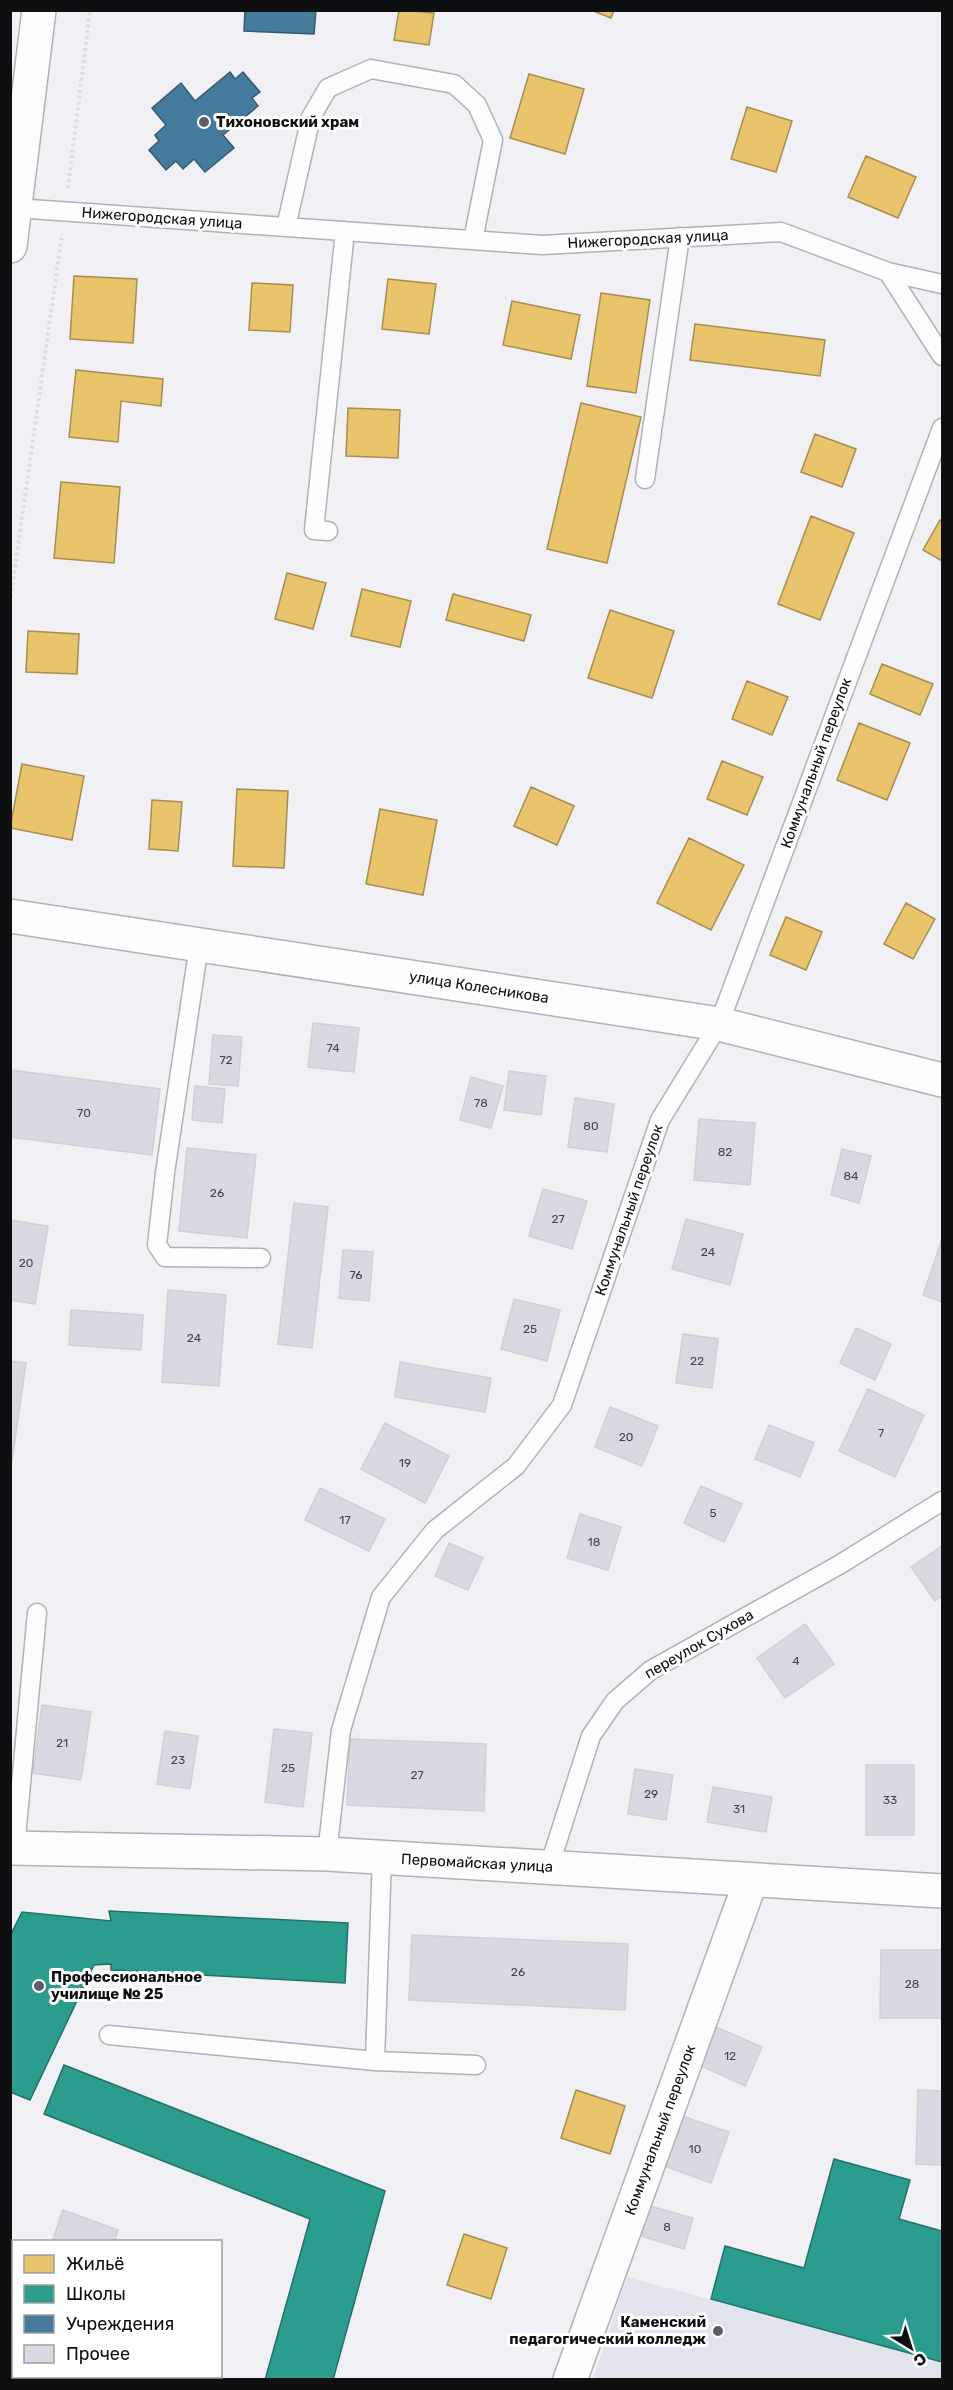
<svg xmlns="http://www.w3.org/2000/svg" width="953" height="2390" font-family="Rubik,sans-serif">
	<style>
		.built { fill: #e1e3ed }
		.homes { fill: #e9c46a; stroke: #a78e4f; stroke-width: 1.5 }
		.schools { fill: #2a9d8f; stroke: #227269; stroke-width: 1.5 }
		.public { fill: #457b9d; stroke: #345b73; stroke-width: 1.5 }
		.building { fill: #dbd8e3; stroke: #d0d0d3; stroke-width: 1.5 }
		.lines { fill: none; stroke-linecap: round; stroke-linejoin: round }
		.service-casing { stroke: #b1b2b5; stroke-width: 21 }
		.minor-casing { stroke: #b1b2b5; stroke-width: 36 }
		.tertiary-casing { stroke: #b1b2b5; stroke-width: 36 }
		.path { stroke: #ddddde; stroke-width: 4; stroke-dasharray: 3 3; stroke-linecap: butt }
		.service { stroke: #fdfdfe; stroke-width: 18 }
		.minor { stroke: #fdfdfe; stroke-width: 33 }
		.tertiary { stroke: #fdfdfe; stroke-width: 33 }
		.poi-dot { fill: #5d5e61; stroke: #fff; stroke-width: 2 }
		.labels { text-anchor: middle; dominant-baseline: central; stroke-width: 6; stroke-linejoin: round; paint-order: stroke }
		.number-label { font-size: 12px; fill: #444449 }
		.poi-label { font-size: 15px; font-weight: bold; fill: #0e0f11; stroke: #fff; text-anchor: start }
		.street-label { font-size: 15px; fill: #0e0f11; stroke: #fff }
	</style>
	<rect width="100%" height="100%" fill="#f1f1f5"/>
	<path class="built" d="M627,2277L942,2362V2379H593Z"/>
	<path class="homes" d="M399,10L434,13L429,45L394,40Z
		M591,10H614L611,18Z
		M529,74L584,89L565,154L510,138Z
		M747,107L792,121L776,172L731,159Z
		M866,156L916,177L898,218L848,197Z
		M74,276L137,279L133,343L70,339Z
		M388,279L436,284L429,334L382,329Z
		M252,283L293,285L290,332L249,330Z
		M601,293L650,300L636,393L587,386Z
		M512,301L580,315L571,359L503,345Z
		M695,324L825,340L820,376L690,360Z
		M76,370L163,379L161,406L121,401L118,442L69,437Z
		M581,403L641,417L607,563L547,549Z
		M348,408L400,410L398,458L346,456Z
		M815,434L856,449L842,487L801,472Z
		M61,482L120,487L114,563L54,558Z
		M811,516L854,533L820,620L778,604Z
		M940,520L942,522V561L923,550Z
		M287,573L326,583L313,629L275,619Z
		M362,589L411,601L400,647L351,636Z
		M453,594L531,615L524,641L446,620Z
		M610,610L674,631L652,698L588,678Z
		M28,631L79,634L77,674L26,672Z
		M882,664L933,684L920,715L870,694Z
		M747,681L788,697L772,735L732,719Z
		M859,723L910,743L887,800L837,780Z
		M722,761L763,777L747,815L707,799Z
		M22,764L84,776L72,840L10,828Z
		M531,787L574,806L557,845L514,826Z
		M237,789L288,791L284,868L233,866Z
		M152,800L182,802L178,851L149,849Z
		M380,809L437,820L423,895L366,884Z
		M689,838L744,865L711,930L657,903Z
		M906,903L935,919L913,959L884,944Z
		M786,917L822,932L806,970L770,955Z
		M576,2090L625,2106L610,2154L561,2138Z
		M464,2234L507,2248L491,2299L447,2285Z"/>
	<path class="schools" d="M109,1911L348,1923L345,1983L111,1970V1964L94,1965L30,2100L10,2092V1936L22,1912L111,1921Z
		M64,2065L385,2191L333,2380H265L310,2219L44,2114Z
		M834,2159L910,2180L899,2219L942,2231V2362L711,2299L725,2246L804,2268Z"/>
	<path class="public" d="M245,10H316L314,34L244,31Z
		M230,72L235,79L243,72L260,92L252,98L258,106L223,135L234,148L205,172L194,159L183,169L176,161L166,170L149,150L159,141L155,135L166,125L152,108L181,83L195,101Z"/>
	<path class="building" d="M313,1023L359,1028L354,1072L308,1067Z
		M213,1035L242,1037L238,1086L209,1084Z
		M10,1070L160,1089L152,1155L10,1137Z
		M509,1071L546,1076L541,1115L504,1110Z
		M471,1077L503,1086L491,1128L460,1120Z
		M195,1086L225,1089L222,1123L192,1120Z
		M575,1098L614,1104L607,1152L568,1147Z
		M699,1119L755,1123L750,1185L694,1180Z
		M187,1148L256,1155L247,1238L179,1231Z
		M842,1149L871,1156L859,1203L831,1195Z
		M543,1189L587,1201L572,1249L529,1236Z
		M294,1203L328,1207L312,1348L278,1344Z
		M686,1219L743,1234L730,1285L672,1269Z
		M10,1220L48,1226L35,1304L10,1300Z
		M942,1239V1302L923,1295Z
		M343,1250L373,1252L369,1301L339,1298Z
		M168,1290L226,1295L219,1386L162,1382Z
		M514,1299L560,1310L547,1361L501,1349Z
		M71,1310L143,1315L141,1350L69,1345Z
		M856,1328L891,1344L875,1380L840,1363Z
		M683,1334L718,1339L712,1388L676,1383Z
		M10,1361L26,1363L12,1461H10Z
		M400,1362L491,1378L485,1412L395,1397Z
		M868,1389L924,1415L895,1477L839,1451Z
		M610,1407L658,1426L642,1466L595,1447Z
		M385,1423L449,1456L425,1503L361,1469Z
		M769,1425L814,1443L800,1477L755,1459Z
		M701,1486L742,1504L724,1542L684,1523Z
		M320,1488L385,1519L369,1551L305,1520Z
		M580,1514L621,1527L608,1570L567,1558Z
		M449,1543L483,1558L468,1590L435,1576Z
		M942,1546V1596L935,1601L911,1567Z
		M805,1624L834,1664L785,1698L757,1658Z
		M42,1705L91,1712L81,1780L33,1773Z
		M274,1729L312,1733L303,1807L265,1802Z
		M165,1731L198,1736L190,1789L157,1784Z
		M350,1739L486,1744L484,1811L347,1805Z
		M866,1765H914V1835H866Z
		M635,1769L673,1775L666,1820L628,1814Z
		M713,1787L772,1797L766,1832L707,1822Z
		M412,1935L628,1944L625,2010L409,2000Z
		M881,1950H942V2018H880Z
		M716,2027L762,2047L745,2086L699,2065Z
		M918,2090L942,2091V2165L916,2164Z
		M679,2115L729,2132L711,2183L662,2165Z
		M650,2206L693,2218L684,2249L641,2236Z
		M63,2210L118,2230L114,2242H52Z
		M10,2318L14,2319V2376H173L171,2380H10Z"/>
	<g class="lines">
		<defs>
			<path id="service" d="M16,208L542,245L781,232L888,272L942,284
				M286,227L311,117L328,88L371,69L454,84L477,105L493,140L473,240
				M888,272L942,356
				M645,479L680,237
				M328,531L314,530L345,231
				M199,945L165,1173L157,1245L165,1257L261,1258
				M15,1848L37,1613
				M327,1854L341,1730L381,1597L435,1530L516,1466L562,1405L660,1120L719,1024L942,428
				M549,1867L591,1736L615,1701L651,1670L839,1565L942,1501
				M109,2035L375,2061L382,1857
				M375,2061L476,2065"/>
			<path id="minor" d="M10,1848L327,1854L942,1891
				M570,2380L751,1880"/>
			<path id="tertiary" d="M10,246L39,10
				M10,916L719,1024L942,1080"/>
		</defs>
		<use href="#service" class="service-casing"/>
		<use href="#minor" class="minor-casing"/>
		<use href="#tertiary" class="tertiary-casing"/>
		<path class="path" d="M68,188L90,10
			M10,603L62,234"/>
		<use href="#service" class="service"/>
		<use href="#minor" class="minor"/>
		<use href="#tertiary" class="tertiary"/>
	</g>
	<g class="poi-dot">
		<circle cx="204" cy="122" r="6"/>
		<circle cx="39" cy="1986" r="6"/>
		<circle cx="718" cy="2331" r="6"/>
	</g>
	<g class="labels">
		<g class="number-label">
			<text x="333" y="1048">74</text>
			<text x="226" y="1060">72</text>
			<text x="481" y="1103">78</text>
			<text x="84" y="1113">70</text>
			<text x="591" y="1126">80</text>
			<text x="725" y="1152">82</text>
			<text x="851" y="1176">84</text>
			<text x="217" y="1193">26</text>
			<text x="558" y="1219">27</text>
			<text x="708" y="1252">24</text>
			<text x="26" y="1263">20</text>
			<text x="356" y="1275">76</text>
			<text x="530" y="1329">25</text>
			<text x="194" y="1338">24</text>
			<text x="697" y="1361">22</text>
			<text x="881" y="1433">7</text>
			<text x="626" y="1437">20</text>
			<text x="405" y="1463">19</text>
			<text x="713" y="1513">5</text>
			<text x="345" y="1520">17</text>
			<text x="594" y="1542">18</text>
			<text x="796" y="1661">4</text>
			<text x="62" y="1743">21</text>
			<text x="178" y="1760">23</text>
			<text x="288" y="1768">25</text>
			<text x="417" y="1775">27</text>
			<text x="651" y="1794">29</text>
			<text x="890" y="1800">33</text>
			<text x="739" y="1809">31</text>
			<text x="518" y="1972">26</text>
			<text x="912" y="1984">28</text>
			<text x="730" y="2056">12</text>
			<text x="695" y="2149">10</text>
			<text x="667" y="2227">8</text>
		</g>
		<g class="poi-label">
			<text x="216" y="122">Тихоновский храм</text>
			<text x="51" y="1977">Профессиональное<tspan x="51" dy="17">училище № 25</tspan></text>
			<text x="706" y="2322" text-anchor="end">Каменский<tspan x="706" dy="17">педагогический колледж</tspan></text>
		</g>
		<g class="street-label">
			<text transform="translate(162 218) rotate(4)">Нижегородская улица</text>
			<text transform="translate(648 239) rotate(-3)">Нижегородская улица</text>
			<text transform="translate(816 763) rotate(-70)">Коммунальный переулок</text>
			<text transform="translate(479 987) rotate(9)">улица Колесникова</text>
			<text transform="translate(629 1210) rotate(-71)">Коммунальный переулок</text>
			<text transform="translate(699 1644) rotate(-30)">переулок Сухова</text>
			<text transform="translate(477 1863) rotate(3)">Первомайская улица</text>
			<text transform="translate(660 2130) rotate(-70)">Коммунальный переулок</text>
		</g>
	</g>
	<rect width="953" height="2390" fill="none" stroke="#0e0f11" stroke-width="24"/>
	<rect x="12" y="2240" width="210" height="138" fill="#ffffff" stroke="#9f9fa0" stroke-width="1.5"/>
	<rect x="24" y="2255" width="30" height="18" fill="#e9c46a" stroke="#9f9fa0" stroke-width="1.5"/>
	<text x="66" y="2270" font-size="18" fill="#0e0f11">Жильё</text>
	<rect x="24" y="2285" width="30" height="18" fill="#2a9d8f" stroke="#9f9fa0" stroke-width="1.5"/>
	<text x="66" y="2300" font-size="18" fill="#0e0f11">Школы</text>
	<rect x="24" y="2315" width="30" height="18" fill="#457b9d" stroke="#9f9fa0" stroke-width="1.5"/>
	<text x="66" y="2330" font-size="18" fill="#0e0f11">Учреждения</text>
	<rect x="24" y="2345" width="30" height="18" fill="#dbd8e3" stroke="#9f9fa0" stroke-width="1.5"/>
	<text x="66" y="2360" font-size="18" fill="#0e0f11">Прочее</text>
	<g transform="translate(911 2348) rotate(142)" stroke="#ffffff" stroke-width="4.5" paint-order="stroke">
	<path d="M0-4.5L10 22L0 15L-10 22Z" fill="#0e0f11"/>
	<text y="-9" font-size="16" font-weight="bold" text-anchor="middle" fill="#0e0f11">С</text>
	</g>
</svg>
